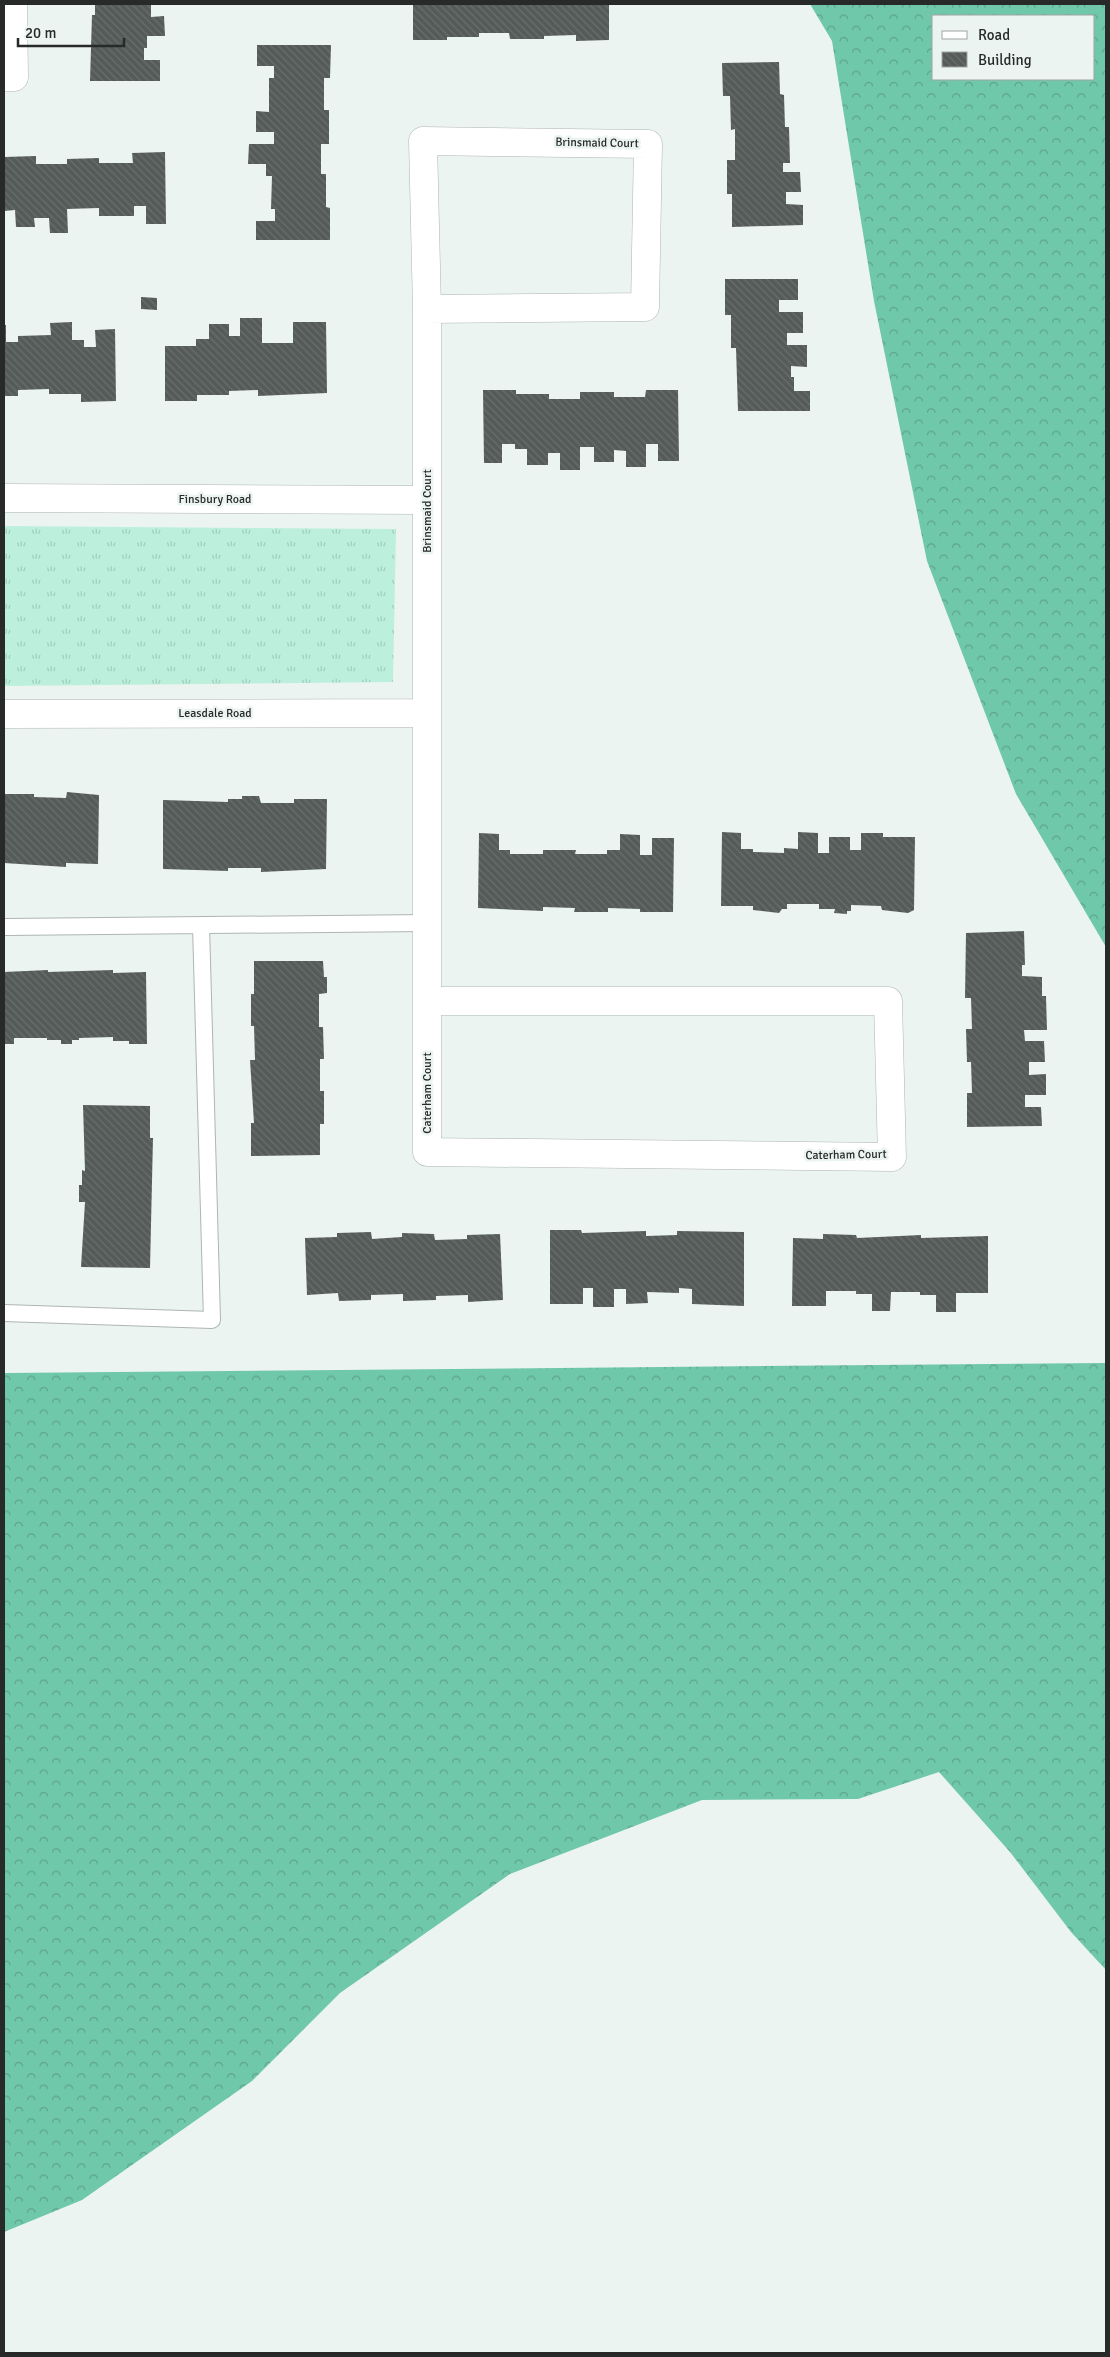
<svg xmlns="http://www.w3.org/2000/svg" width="1110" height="2357" font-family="Signika,sans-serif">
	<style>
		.grass { fill: url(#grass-tufts) }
		.forest { fill: url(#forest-crowns); fill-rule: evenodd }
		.building { fill: url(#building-back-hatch) }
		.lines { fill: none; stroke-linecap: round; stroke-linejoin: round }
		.service-casing { stroke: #aeb5b2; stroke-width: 18 }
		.minor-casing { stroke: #aeb5b2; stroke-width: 29 }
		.service { stroke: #fff; stroke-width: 16 }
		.minor { stroke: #fff; stroke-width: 28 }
		.labels { text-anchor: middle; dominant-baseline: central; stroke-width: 5; stroke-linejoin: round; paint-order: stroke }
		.street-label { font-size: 12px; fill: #272a29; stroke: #ecf4f1 }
	</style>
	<defs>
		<pattern id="grass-tufts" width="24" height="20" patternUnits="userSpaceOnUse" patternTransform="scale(1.25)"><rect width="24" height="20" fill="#bcf0dd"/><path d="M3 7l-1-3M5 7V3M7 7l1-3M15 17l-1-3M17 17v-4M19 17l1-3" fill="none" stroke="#a2cebe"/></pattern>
		<pattern id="forest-crowns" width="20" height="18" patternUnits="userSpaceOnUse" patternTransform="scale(1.25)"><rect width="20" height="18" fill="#70c8ab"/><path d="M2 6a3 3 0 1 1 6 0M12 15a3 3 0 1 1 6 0" fill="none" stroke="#5ca38b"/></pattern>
		<pattern id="building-back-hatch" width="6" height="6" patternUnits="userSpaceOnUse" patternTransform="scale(1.25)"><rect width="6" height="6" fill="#555b59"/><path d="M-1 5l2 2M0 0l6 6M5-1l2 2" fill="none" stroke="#6a6f6d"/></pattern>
	</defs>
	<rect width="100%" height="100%" fill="#ecf4f1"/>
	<path class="grass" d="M4,526L396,529L393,682L4,686Z"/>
	<path class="forest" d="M810,4H1106V947L1016,794L927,561L874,301L832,41ZM934,16H1094V79H934Z
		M1106,1363V1970L1071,1932L1010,1852L939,1772L858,1799L702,1800L510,1874L340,1993L252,2081L82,2200L4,2232V1373Z"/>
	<path class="building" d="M95,4H151V17L164,16L165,36H147V48H144V60H160V81H90L92,15H95Z
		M413,4H609V40L576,41V35L544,36V39H510L509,33H479V37H447V40H413Z
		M257,45H331L330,78H324V110H329V144H321V174H326V207L330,208V240H256V221H275V209H271L272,176H266V164H248L249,144H274V132H256V111L269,112V78H274V66H257Z
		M779,62L780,94L784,95L785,127H789L790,163H783V172H800L801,192H786V204L803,205V225L732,227V194H727V160H735V129L731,130L730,96H723L722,63Z
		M165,152L166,224H146V206H134V216H99V208L67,209L68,233H50L49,218H34L35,227H16L15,210L4,211V157L36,156V164H67V159L99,158V163H133L132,153Z
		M725,279H798V300H779V312H803V333H787V345H807V367L791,366V377H794V391H810V411H738L736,348H731V315H725Z
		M141,297L157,298V310L141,309Z
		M240,318H262V343H293V322H326L327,393L258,396V390L229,391V395H197V401H165V346H196V339H209V324H229V336H240Z
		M72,322V340H84V347H96L95,330L115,329L116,401L81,402V394H49V389L18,390V396H4V325H6V342H18V336L51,335L50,323Z
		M483,390H516V394H549V399H580V392H614V397H645L646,390H678L679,461H658V444H646V467H626V451L614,450V462H594V447H580V470H560V453H548V465H527V449H515V444H502V463H484Z
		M67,792L99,795L98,864L66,863V867L4,863V794H34V797L66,798Z
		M242,796H259L261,803H294V799H327L326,869L261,872V868H228V871L163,869V800L228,802V799H242Z
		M722,832L741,833V849H753V852L784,853V848L798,849V832L818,833V853H829V837H850V850H861V833H883V837H915L914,910L908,913L882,910L881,906L851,905V911H847V914L834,913L835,909H819V904H787V909H782L779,913L753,910V906H721Z
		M479,833L499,834V850H510V854H543V850H576L575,854H607V850H620V834L640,835V855H652V838H674L673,912H640V909L608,908V912H574L575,908L543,907V911L478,908Z
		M1024,931L1025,965H1022V976L1042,977V996H1046L1047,1030H1024L1025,1041H1044L1045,1062H1029V1075L1046,1074V1095H1025V1107H1041L1042,1126L967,1127V1093H972L971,1062H967L966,1029H972L971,998H965L966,933Z
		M254,961H323L324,977H327V993L319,994V1027H323L324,1059H320V1091H324V1124H320V1155L251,1156V1123H254L250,1060H255L254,1026H251V994H254Z
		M48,970V972L113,970V973L146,972L147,1044H129V1041H113V1037L79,1038V1040H72V1044H61V1040H47V1038H14V1044H4V972Z
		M83,1105L150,1106V1138H153L150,1268L81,1267L85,1202H79V1185H82V1170L85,1171Z
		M550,1230H581L582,1233L646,1231V1236L677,1235V1231L744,1232V1306L692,1304V1289L679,1288V1293L647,1292L648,1303L626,1304V1289H614V1307H593V1288H583V1304H550Z
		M371,1232L372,1239L402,1237V1233L434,1234L435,1240L467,1239V1235L500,1234L503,1300L468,1302V1295L436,1296V1300L403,1301V1294L371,1295V1300L339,1301L338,1293L307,1295L305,1238L337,1237V1233Z
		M823,1234L856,1235L857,1238L921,1235V1238L988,1236V1293H956V1312H936V1295H920V1292H891L890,1311H872V1294H856V1291H826V1306H792L793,1238L823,1239Z"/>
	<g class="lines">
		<defs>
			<path id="service" d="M4,927L427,923
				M4,1313L212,1320L201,925"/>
			<path id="minor" d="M4,77H14L13,4
				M4,498L427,500
				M4,714L427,713
				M427,1001H888L892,1157L427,1152V309L423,141L648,144L645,307L427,309"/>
		</defs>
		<use href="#service" class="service-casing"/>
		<use href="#minor" class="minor-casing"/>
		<use href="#service" class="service"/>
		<use href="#minor" class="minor"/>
	</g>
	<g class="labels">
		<g class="street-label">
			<text transform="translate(597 143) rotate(1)">Brinsmaid Court</text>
			<text x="215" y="499">Finsbury Road</text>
			<text transform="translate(427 511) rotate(-90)">Brinsmaid Court</text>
			<text x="215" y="713">Leasdale Road</text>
			<text transform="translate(427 1093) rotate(-90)">Caterham Court</text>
			<text transform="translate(846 1155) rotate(-1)">Caterham Court</text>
		</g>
	</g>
	<rect width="1110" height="2357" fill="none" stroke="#272a29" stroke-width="10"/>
	<rect x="932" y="15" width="162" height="65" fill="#ecf4f1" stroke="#9da3a1"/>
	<rect x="942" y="31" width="25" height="8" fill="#ffffff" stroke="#9da3a1"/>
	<text x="978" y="40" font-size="15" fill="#272a29">Road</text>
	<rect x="942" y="52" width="25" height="15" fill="url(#building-back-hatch)" stroke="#9da3a1"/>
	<text x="978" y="65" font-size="15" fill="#272a29">Building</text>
	<path d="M18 38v8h106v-8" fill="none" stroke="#272a29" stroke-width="2.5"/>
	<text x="25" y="38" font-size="15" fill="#272a29" stroke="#ecf4f1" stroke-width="4" paint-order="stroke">20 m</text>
</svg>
